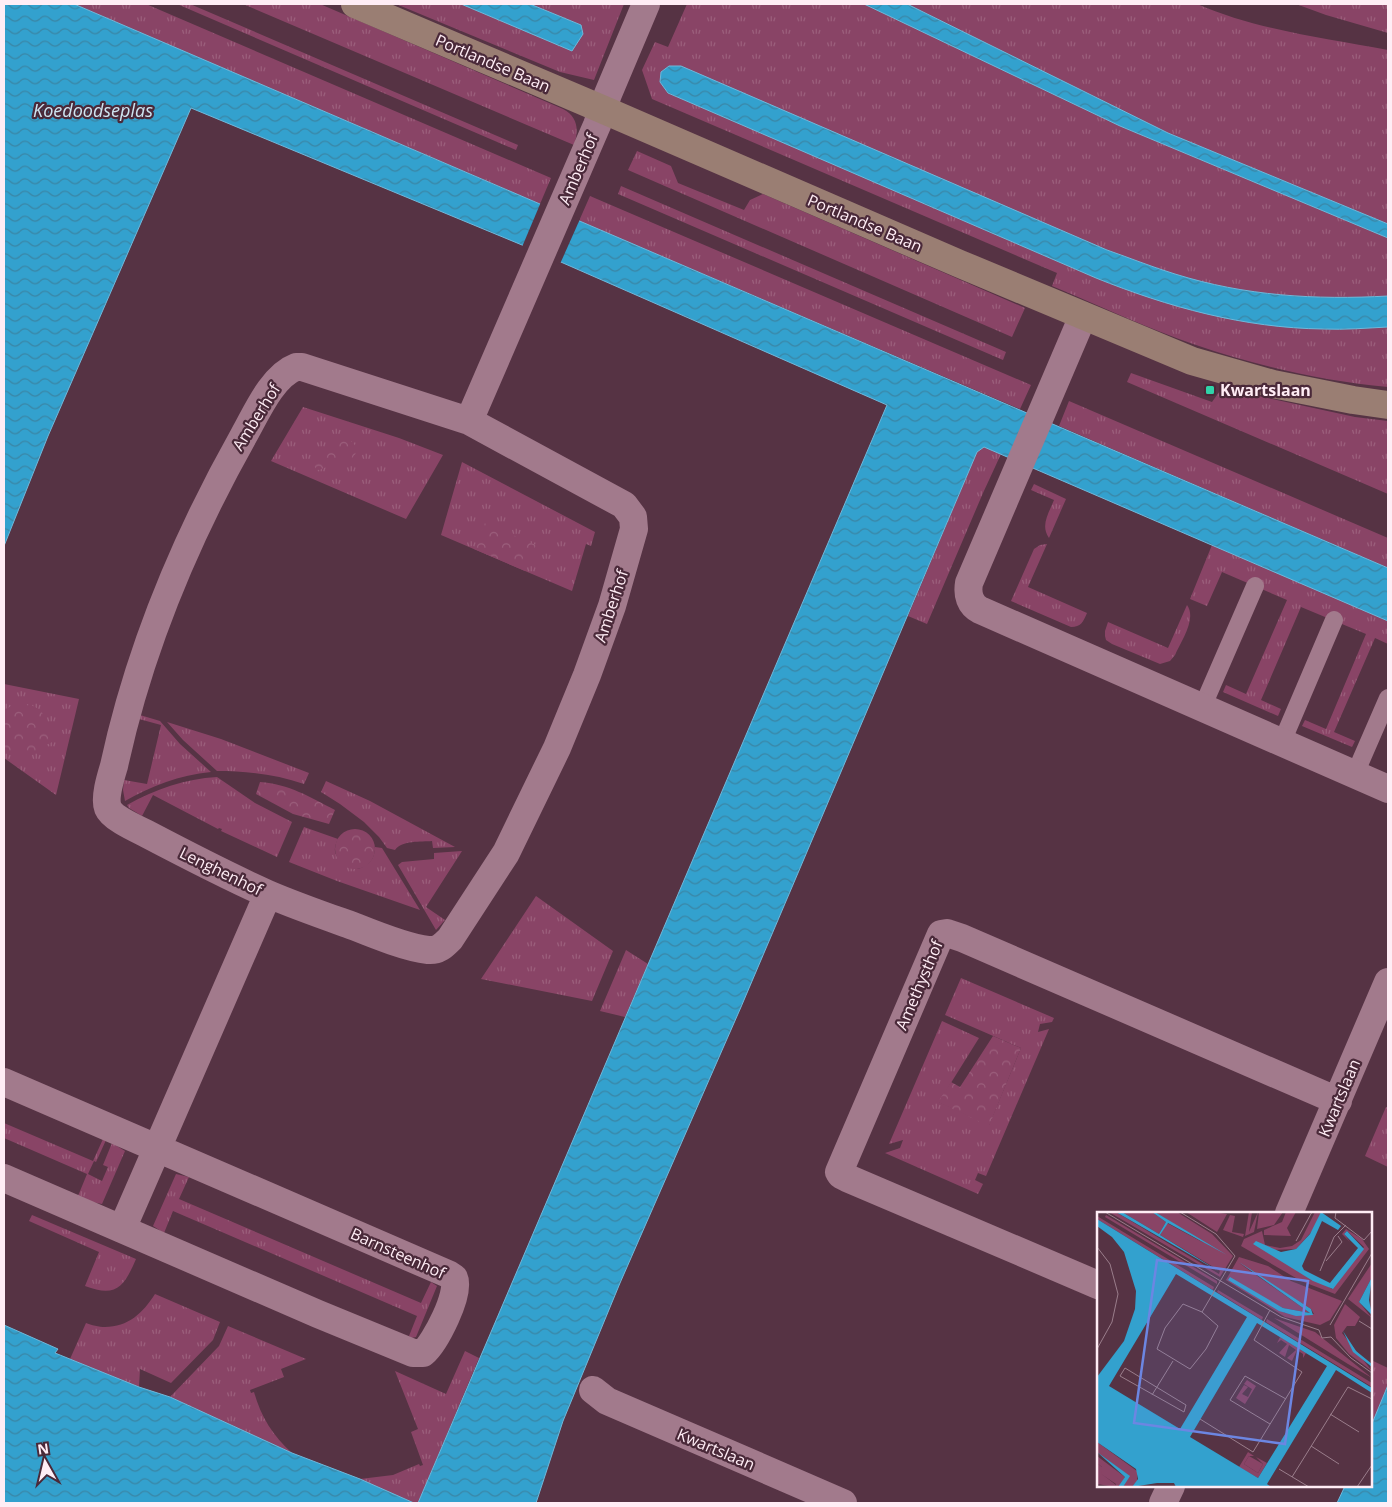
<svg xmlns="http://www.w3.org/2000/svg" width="1392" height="1507" font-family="'Open Sans',sans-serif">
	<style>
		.grass { fill: url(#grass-tufts) }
		.forest { fill: url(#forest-crowns) }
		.water { fill: url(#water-waves); stroke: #70b8da }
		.pier { fill: #563344 }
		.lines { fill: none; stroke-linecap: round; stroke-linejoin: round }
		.lane { stroke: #a27a8c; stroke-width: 18 }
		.street { stroke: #a27a8c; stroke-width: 28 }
		.secondary { stroke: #9a7e73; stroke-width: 28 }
		.poi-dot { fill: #30d4a9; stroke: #4a2939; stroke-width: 2 }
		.labels { text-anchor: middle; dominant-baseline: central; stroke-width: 4.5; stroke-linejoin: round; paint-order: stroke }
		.street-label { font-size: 16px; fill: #ffedf5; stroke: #4a2939 }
		.poi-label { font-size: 16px; font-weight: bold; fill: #ffedf5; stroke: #4a2939; text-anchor: start }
		.water-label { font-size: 18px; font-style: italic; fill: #cee5f1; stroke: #4a2939 }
		.inset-road { fill: none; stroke: #9a7d8b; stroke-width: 1 }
		.view { fill: #6c86e2; fill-opacity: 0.15; stroke: #6c86e2; stroke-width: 2.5 }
		.inset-edge { fill: none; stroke: #ffedf5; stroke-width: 2.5 }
	</style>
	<defs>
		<pattern id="grass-tufts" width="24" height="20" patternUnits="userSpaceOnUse" patternTransform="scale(1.25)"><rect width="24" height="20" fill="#894466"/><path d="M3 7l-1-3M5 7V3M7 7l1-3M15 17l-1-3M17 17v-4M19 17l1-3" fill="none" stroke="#9b5f7c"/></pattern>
		<pattern id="forest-crowns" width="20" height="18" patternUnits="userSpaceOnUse" patternTransform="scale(1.25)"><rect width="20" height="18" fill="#894466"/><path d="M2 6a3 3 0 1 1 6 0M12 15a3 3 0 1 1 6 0" fill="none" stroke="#9b5f7c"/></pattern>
		<pattern id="water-waves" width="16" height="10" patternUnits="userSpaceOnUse" patternTransform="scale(1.25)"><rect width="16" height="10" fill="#33a1ce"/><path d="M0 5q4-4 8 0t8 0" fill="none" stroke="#3a86a6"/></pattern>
	</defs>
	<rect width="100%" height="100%" fill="#563344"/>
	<path class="grass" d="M74,4H146L551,178L540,204Z
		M177,4H190L518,145L516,150Z
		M243,4H320L563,109C578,117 579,130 574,145Z
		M396,4H461L572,51L581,25L530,4H624L594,80L560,72Z
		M687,4H864L1120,126L1388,238V296C1316,300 1245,296 1175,274C1152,267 1130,258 1107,250L669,66L661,72L660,82L668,93L1096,278C1169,306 1244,328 1323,329C1345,330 1367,328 1388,327V387C1323,381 1258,366 1196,345C1147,328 1100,306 1052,286L1057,273L652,99L642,70L655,42L668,47Z
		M907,4H1197C1257,30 1324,38 1388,50V224L1168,133Z
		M1296,4H1388V33L1326,15Z
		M637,151L671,166L678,183L744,210L750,200L763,194L1025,308L1012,337L628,170Z
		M621,186L1006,352L1003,360L618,194Z
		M590,196L1031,385L1020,409L579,221Z
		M1131,373L1212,402L1222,388L1355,417L1388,421V494L1127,382Z
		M1069,401L1388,538V568L1059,426Z
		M303,407L399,438L443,455L406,519L271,461Z
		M984,447L1001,454L983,493L927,624L908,616L977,452Z
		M462,462L595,532L591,546L586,544L572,591L441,535Z
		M1034,484L1066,499L1049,538C1040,525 1049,513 1054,500L1031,490Z
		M1047,544L1028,587L1087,613C1083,622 1081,627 1071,627L1011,601L1034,549L1040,545Z
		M1212,545L1388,621V644L1375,638L1334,732L1355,741L1352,747L1302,726L1305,720L1326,729L1366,634L1301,607L1261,700L1281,709L1278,716L1223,692L1226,685L1246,694L1287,600L1222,572L1207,606L1190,599Z
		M1187,605C1197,619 1181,641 1175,655L1170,661L1160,664L1112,644L1106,640L1105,636V631L1108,622L1168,648Z
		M4,684L79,699L56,795L4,758Z
		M140,715L160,721L180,744L211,772C179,775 152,786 125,801L123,790L124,780L147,784L161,725L139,719Z
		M167,722L221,739L309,773L304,784C276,774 246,771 217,771L183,740Z
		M217,777L255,803L292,822L277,857L221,831L222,829L219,828L218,829L153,795L142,816L129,808L127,805C155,789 185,779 217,777Z
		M326,781L370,801L455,847L433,848L432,841C421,842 402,840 395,850L387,848L379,837L364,822L340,804L321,792Z
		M304,827L338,839C328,858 344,863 358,869C369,865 375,859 375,847L382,848L420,910L337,881L289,862Z
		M462,851L426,907L445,920L436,930L398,865L402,862L434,859V853Z
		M536,896L613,951L592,1001L481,979Z
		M626,950L648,964L625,1017L600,1011Z
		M961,978L1054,1018L1052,1022L1040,1024L1038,1032L1049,1029L986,1176L978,1173L975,1180L983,1184L978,1194L885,1153L900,1148L903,1140L889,1144L942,1021L979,1038L939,1102L989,1125L1021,1048L945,1015Z
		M1386,1107L1388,1108V1167L1365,1156Z
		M4,1123L93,1161L103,1139L106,1140L96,1162L94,1161L88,1174L102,1181L108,1167L103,1165L112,1143L125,1151L102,1204L92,1202L78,1196L87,1174L4,1138Z
		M176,1174L189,1177L179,1199L421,1303L431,1282L437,1286L416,1337L411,1338L409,1336L417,1316L173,1211L164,1233L153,1226Z
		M32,1215L136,1259C124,1287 116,1298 85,1286L99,1252L29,1221Z
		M155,1294L220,1322L213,1340L171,1383L140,1369L139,1387L70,1359L86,1323C91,1325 99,1327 105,1327C128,1327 143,1313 155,1294Z
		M228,1326L306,1359L281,1369L284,1377L250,1390L251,1393L254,1392C261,1417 273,1436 292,1453L170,1397L219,1346Z
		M465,1351L479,1358L418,1503H414L360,1479L393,1475L419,1464L420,1466L423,1465L411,1432L418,1429L395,1371L446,1394Z
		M1371,1360L1388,1368V1385L1374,1419L1371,1417Z"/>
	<path class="forest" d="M340,438C353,438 363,450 351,459C346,462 340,460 335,462C328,464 324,470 317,470C306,456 321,457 329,450C333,447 336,442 340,438Z
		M485,523L536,545L525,571L474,549Z
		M21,703C36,704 47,713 48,728L54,733C56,741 51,744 44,745C33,758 17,759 4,749V710L15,704Z
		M260,782C289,784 310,797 335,810L329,824L293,814L256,794Z
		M335 849a20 20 0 1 1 40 0a20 20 0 1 1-40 0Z
		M993,1036L1021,1048L989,1126L938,1102L951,1082L960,1087Z"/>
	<path class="water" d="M4,4H74L1388,568V621L984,447L977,452L741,1007L620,1283L563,1421L536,1503H418L887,405L522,245L191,108L48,436L4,546Z
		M461,4H530L581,25L583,34L572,51Z
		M864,4H907L1168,133L1388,224V238L1120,126Z
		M669,66H681L1107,250C1130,258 1152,267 1175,274C1245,296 1316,300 1388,296V327C1367,328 1345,330 1323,329C1244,328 1168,307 1096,278L668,93L660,82L661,72Z
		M4,1325L58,1349L55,1353L139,1387L170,1397L292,1453L360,1479L414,1503H4Z
		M1388,1385V1503H1337L1345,1486H1371V1426Z"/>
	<path class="pier" d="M541,202L580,219L560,264L522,247Z"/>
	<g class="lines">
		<path class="lane" d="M1202,708L1255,586
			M1282,742L1334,620
			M1355,774L1388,698"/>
		<path class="street" d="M1083,316L969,583C967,595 970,605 980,610L1388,789
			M296,367H302L469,421L624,505L633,517L634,529L612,606L587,675L557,748L506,853L450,939C443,946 438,951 428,950C407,948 373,934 353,926C325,916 296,906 268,894C227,876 187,855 147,834C137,829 112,818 108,808C104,798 111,776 114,766C139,650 186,538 244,435C256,414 272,376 296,367Z
			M469,421L597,125L608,94L646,4
			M4,1082L448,1274L454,1278C461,1293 435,1343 423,1353H413L318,1314L4,1178
			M1289,1213L1388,982
			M122,1229L268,894
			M1098,1285L847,1178L841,1175L839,1172L941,934L947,933L962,938L1338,1101
			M593,1390L607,1401L843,1503
			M1163,1503L1171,1486"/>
		<path class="secondary" d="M355,4L604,110L960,264L1192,361L1273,384L1353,400L1388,405"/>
	</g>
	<rect class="poi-dot" x="1205" y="385" width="10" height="10" rx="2.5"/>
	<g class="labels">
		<g class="street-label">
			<text transform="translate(493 63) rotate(23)">Portlandse Baan</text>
			<text transform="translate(578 169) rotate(-67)">Amberhof</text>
			<text transform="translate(865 223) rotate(23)">Portlandse Baan</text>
			<text transform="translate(256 417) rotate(-58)">Amberhof</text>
			<text transform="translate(611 606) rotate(-72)">Amberhof</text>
			<text transform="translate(221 871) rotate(26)">Lenghenhof</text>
			<text transform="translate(919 985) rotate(-67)">Amethysthof</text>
			<text transform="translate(1339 1098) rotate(-67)">Kwartslaan</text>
			<text transform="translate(398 1253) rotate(24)">Barnsteenhof</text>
			<text transform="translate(716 1449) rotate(23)">Kwartslaan</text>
		</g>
		<g class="poi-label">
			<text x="1220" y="390">Kwartslaan</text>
		</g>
		<g class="water-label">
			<text x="93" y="110">Koedoodseplas</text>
		</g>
	</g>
	<g transform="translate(1097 1212)">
		<rect width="275" height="275" fill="#563344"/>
		<path d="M12,0H19L122,62L123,59L63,23L70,11L107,31L58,0H80L115,22L136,44L123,65ZM89,0H117L130,2L120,20ZM152,0H155L152,20L161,0L157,20L148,24ZM162,0H186L177,13L160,17ZM189,0H199L190,16L194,24L167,23V18L185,10ZM218,0L224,1L217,17L199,37L175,38L159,29L235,77L267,35L250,19L247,22L253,30L245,22L249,17L265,27L272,37L238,82L204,69L144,34L147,27L165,19L168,33L183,36L195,34L204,28ZM9,3L120,69V72L8,5ZM133,3L138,4L135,20L147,22L146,25L126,18ZM0,4L117,75L116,78L0,7ZM142,45L171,54L194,69L245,89L233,108L223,113L188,105L129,68ZM142,51L214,97L217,102L188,101L131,68L186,96L213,101ZM275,51V65L262,90L275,106L251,87ZM121,78L166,105L165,108L120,80ZM248,92L263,105L258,114H250L245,121L275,159L252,142L239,126L237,113ZM177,106L218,120L275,166L251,152ZM170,107L275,171V175L169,110ZM183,125L209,141L206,146V142L200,138L195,149L190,146L199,138L192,133L188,145L182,141L190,132L184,128L180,131ZM150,168L159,174L148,192L139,186L147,173L151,175L145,182L151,185L155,177L147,172ZM0,230L40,259V269L35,275H26L32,264L0,240ZM151,240L157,244H152L147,252L161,261L166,252L159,245L170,251L161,266L142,255ZM0,251L5,255V262L19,273L18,275L0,272Z" fill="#894466" fill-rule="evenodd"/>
		<path d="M0,244L28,265L24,273L18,275L19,272L4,262L5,255L0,251Z" fill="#894466"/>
		<path d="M25,0H55L69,10L62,22Z" fill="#894466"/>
		<path d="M152,244L166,252L161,261L147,252Z" fill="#894466"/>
		<path d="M19,0H25L62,22L69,10L55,0H58L130,43L71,11L63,23L123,60ZM224,0L244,14L241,18L225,9L205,54L207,58L233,71L261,36L247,22L250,19L267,37L236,77L216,69L156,32L159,29L184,40L199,37L213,22ZM0,7L275,176V181L239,158L170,272L174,275H79L77,271H60L35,275L41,267L39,257L0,230V165L27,129L38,97L39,79L27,40L15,25L0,14ZM79,62L150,105L83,217L12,174ZM160,111L230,154L161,266L93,225ZM142,50L214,97L216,103L199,104L182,99L131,68L133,65L186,96L213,101ZM275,65L272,88L275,103L262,90ZM246,119L259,139L275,152V155L256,140ZM0,240L33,264L26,275H21L28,265Z" fill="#33a1ce" fill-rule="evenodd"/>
		<path class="inset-road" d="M8,0L184,105L222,118M83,0L119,22L138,44L105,100M239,0L238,6L267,28L275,19M199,29L215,0M0,35L13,52L21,82L15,110L0,137M229,49L245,30L241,24M223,59L237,25L249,13M86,92L105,100L121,114L109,137L93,157L60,137L68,116ZM262,109L275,117M233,113L275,41M222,118L225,126L234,125M234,125L254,146L275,161M28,156L89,193L87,200L23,164ZM55,183L76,149M233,202L262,220M103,207L156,240L205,160L157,128L173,98M173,212L133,188L148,164L189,187M214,234L242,252M182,257L212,275M195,265L251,175L275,187M260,275L275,253"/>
		<path class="view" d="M60,48L211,69L188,232L37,211Z"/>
		<rect width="275" height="275" class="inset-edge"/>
	</g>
	<rect width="1392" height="1507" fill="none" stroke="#ffedf5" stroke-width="10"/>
	<g transform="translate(45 1462) rotate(352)" stroke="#4a2939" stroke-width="4" paint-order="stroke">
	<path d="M0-4L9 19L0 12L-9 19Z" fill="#ffedf5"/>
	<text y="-8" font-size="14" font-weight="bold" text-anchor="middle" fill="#ffedf5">N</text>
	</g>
</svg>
